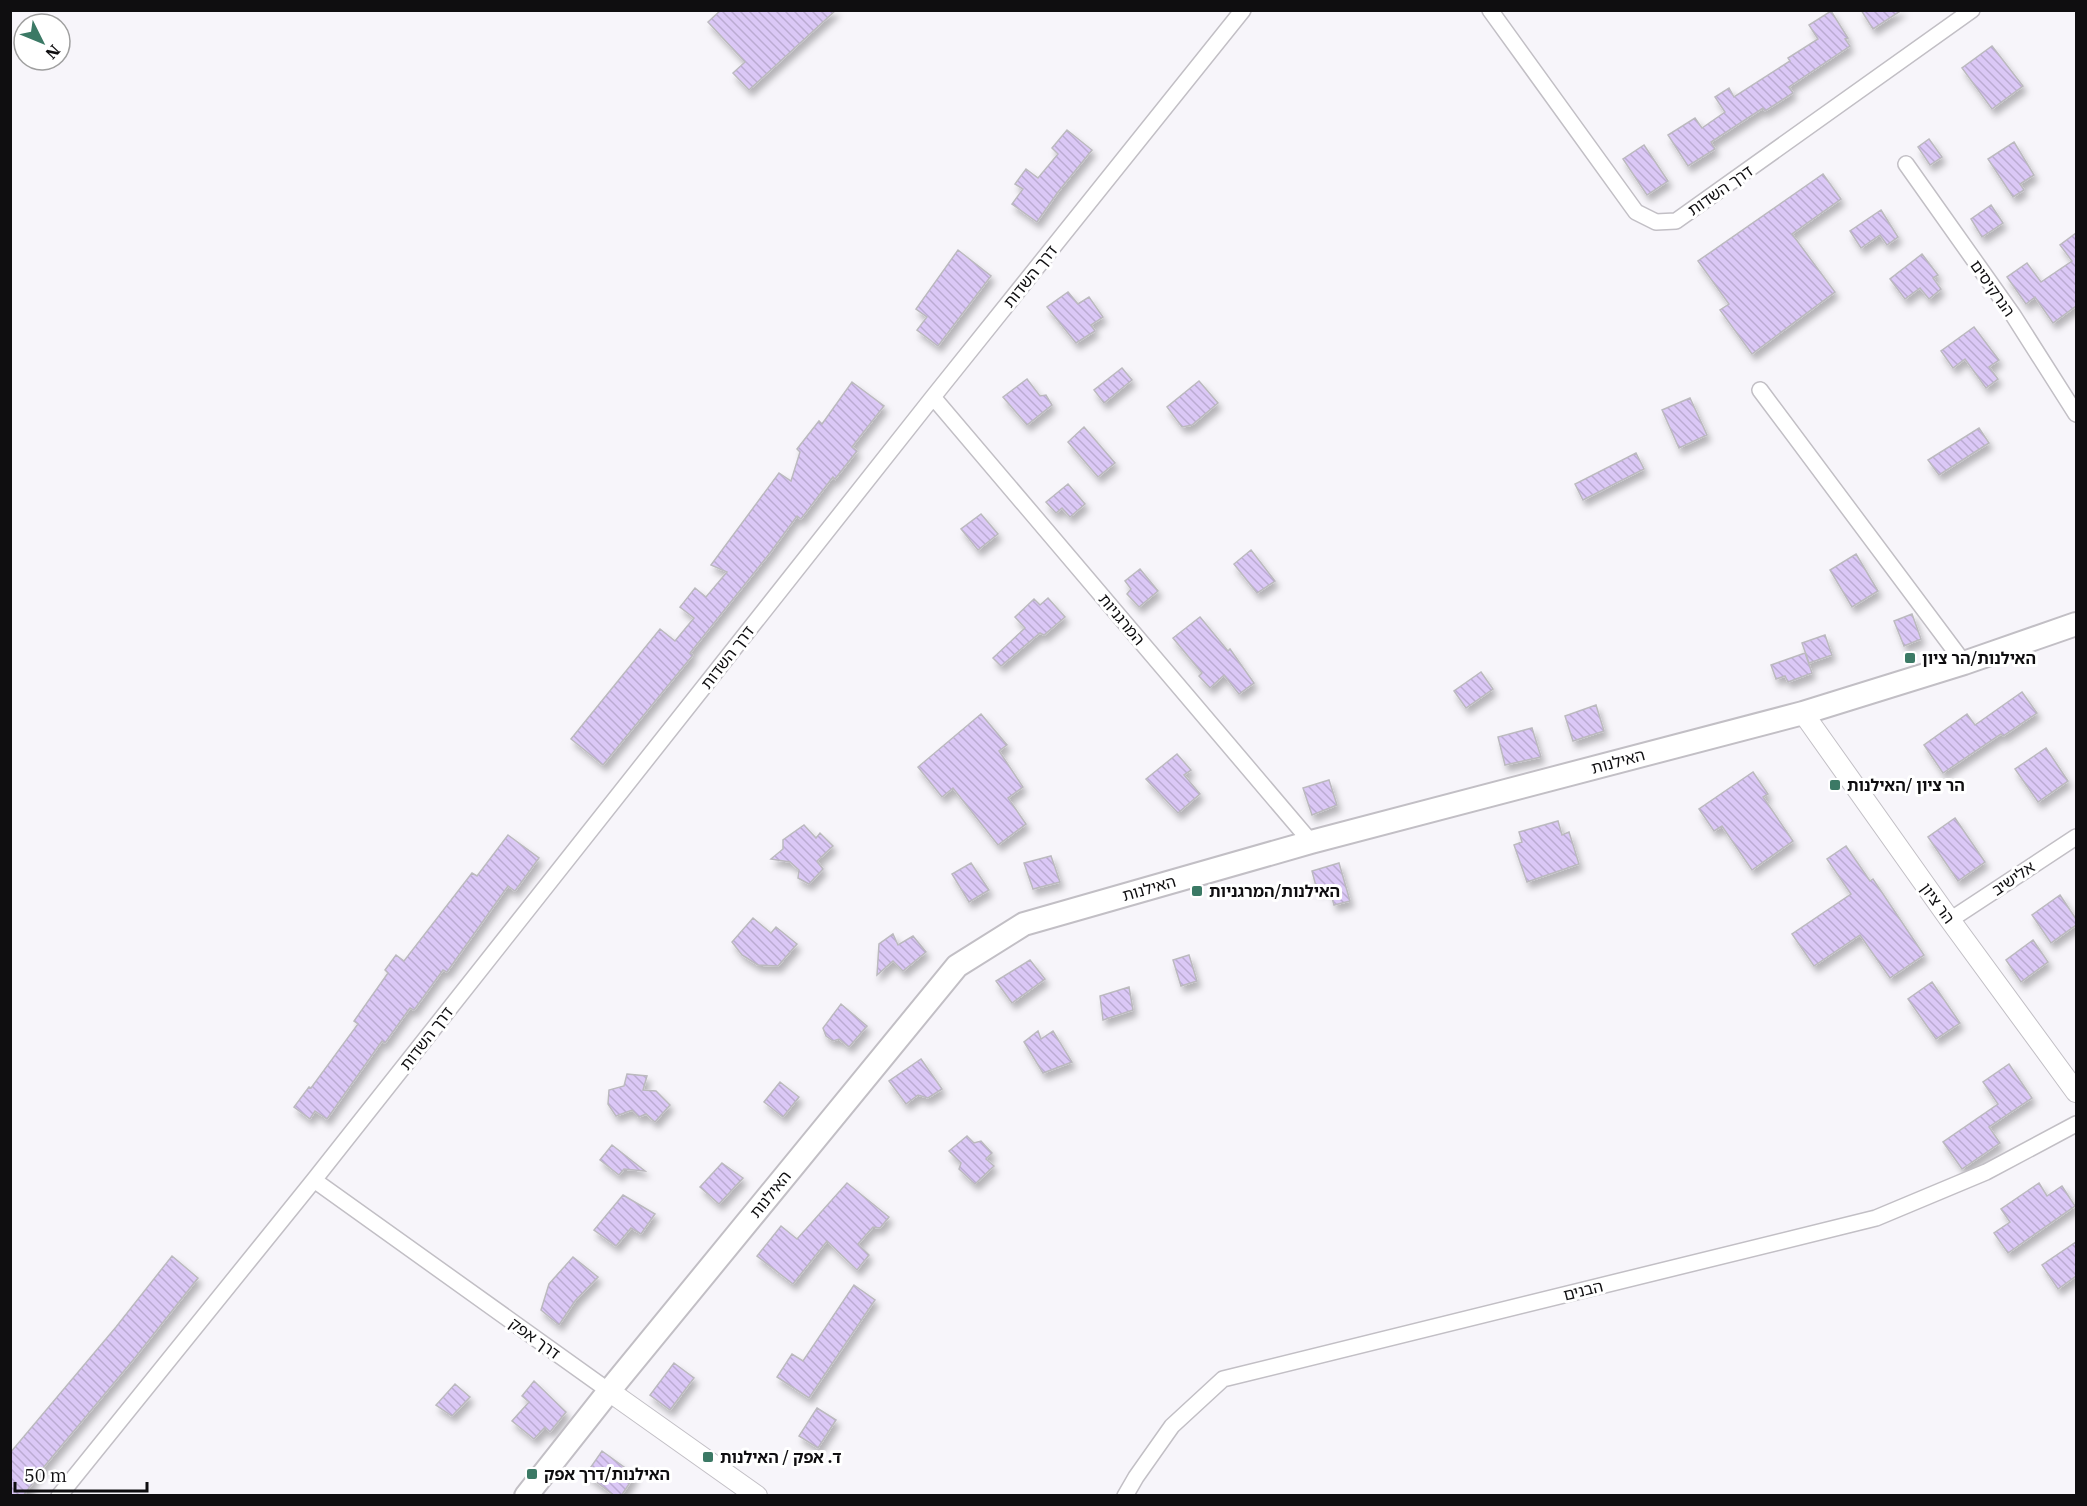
<svg xmlns="http://www.w3.org/2000/svg" width="2087" height="1506" font-family="'IBM Plex Serif','Noto Sans Hebrew',serif">
	<style>
		.building { fill: url(#building-back-hatch); stroke: #bbb9be; stroke-width: 1.5; filter: url(#shadow) }
		.lines { fill: none; stroke-linecap: round; stroke-linejoin: round }
		.minor-casing { stroke: #c2bfc5; stroke-width: 18 }
		.tertiary-casing { stroke: #c2bfc5; stroke-width: 22 }
		.secondary-casing { stroke: #c2bfc5; stroke-width: 26 }
		.minor { stroke: #fff; stroke-width: 15 }
		.tertiary { stroke: #fff; stroke-width: 20 }
		.secondary { stroke: #fff; stroke-width: 22 }
		.poi-dot { fill: #3b7965; stroke: #fff; stroke-width: 2 }
		.labels { text-anchor: middle; dominant-baseline: central; stroke-width: 6; stroke-linejoin: round; paint-order: stroke }
		.street-label { font-size: 16px; fill: #0f0e10; stroke: #fff }
		.poi-label { font-size: 16px; font-weight: bold; fill: #0f0e10; stroke: #fff; text-anchor: start }
	</style>
	<defs>
		<pattern id="building-back-hatch" width="6" height="6" patternUnits="userSpaceOnUse" patternTransform="scale(1.5)"><rect width="6" height="6" fill="#dbc8f6"/><path d="M-1 5l2 2M0 0l6 6M5-1l2 2" fill="none" stroke="#bbabd2"/></pattern>
		<filter id="shadow"><feDropShadow dx="3.5" dy="6" stdDeviation="3" flood-color="#0004"/></filter>
	</defs>
	<rect width="100%" height="100%" fill="#f7f5fa"/>
	<path class="building" d="M721,10H836L749,90L733,73L745,62L708,22Z
		M1861,10H1902L1873,29Z
		M1831,11L1848,38L1845,39L1850,46L1789,87L1793,93L1765,111L1763,108L1711,142L1715,149L1688,166L1668,135L1695,118L1702,128L1725,112L1715,97L1729,88L1734,97L1790,61L1788,58L1818,39L1809,25Z
		M1992,46L2023,86L1992,109L1962,68Z
		M1067,130L1092,150L1058,192L1037,222L1012,204L1023,189L1015,184L1026,169L1038,178L1058,154L1052,148Z
		M1929,139L1942,157L1930,165L1918,147Z
		M2014,142L2034,175L2020,184L2024,190L2013,197L1988,159Z
		M1644,145L1668,181L1647,195L1623,159Z
		M1823,174L1841,199L1792,234L1835,292L1752,354L1720,310L1729,304L1698,261Z
		M1991,205L2003,223L1982,237L1971,219Z
		M1881,210L1898,237L1887,245L1880,235L1861,248L1850,231Z
		M2076,233V306L2053,323L2035,297L2026,304L2007,277L2027,263L2041,282L2072,261L2060,245Z
		M958,250L991,276L938,346L917,330L927,317L916,309Z
		M1922,254L1938,275L1933,278L1941,289L1929,299L1920,288L1905,299L1890,279Z
		M1068,292L1078,304L1089,297L1103,317L1091,325L1095,331L1076,343L1047,307Z
		M1974,327L1999,360L1989,367L1998,379L1986,388L1965,359L1953,368L1941,351Z
		M1122,368L1132,380L1104,403L1094,390Z
		M1027,379L1040,396L1046,395L1052,405L1027,425L1003,397Z
		M1199,381L1218,403L1192,425L1182,427L1167,407Z
		M852,382L884,406L852,447L857,451L835,479L833,477L801,519L797,516L770,553L690,653L693,655L603,765L571,739L660,629L675,641L694,618L680,607L695,588L706,597L727,572L711,565L779,473L791,481L800,452L797,449L819,421L822,424Z
		M1690,398L1707,435L1679,448L1662,410Z
		M1084,427L1115,463L1098,477L1068,442Z
		M1979,428L1989,443L1939,475L1928,460Z
		M1636,453L1644,469L1583,500L1575,484Z
		M1068,484L1085,504L1070,517L1062,508L1056,513L1046,502Z
		M981,514L998,534L978,550L961,529Z
		M1251,550L1275,581L1257,593L1234,564Z
		M1856,554L1878,591L1852,607L1830,570Z
		M1140,569L1158,591L1139,607L1127,594L1131,589L1125,581Z
		M1048,598L1065,617L1044,635L1040,633L1001,666L993,658L1025,628L1015,617L1034,599L1040,605Z
		M1912,614L1921,639L1904,646L1894,621Z
		M1200,617L1228,651L1230,649L1254,683L1239,694L1224,675L1210,688L1199,676L1202,673L1173,638Z
		M1825,635L1832,655L1809,663L1802,643Z
		M1805,653L1812,673L1788,682L1785,676L1776,679L1771,665Z
		M1481,672L1493,689L1466,708L1454,691Z
		M2022,692L2037,713L2003,736L2001,734L1943,773L1924,745L1967,714L1975,725Z
		M1596,705L1604,731L1573,741L1565,716Z
		M981,714L1007,745L999,751L1023,787L1008,798L1026,824L998,845L953,788L942,797L918,767Z
		M1532,728L1541,757L1505,765L1498,737Z
		M2046,748L2068,781L2038,802L2015,769Z
		M1177,754L1191,770L1184,775L1200,794L1178,813L1146,779Z
		M1753,772L1768,794L1763,797L1793,841L1752,870L1722,826L1714,831L1699,809Z
		M1329,780L1337,805L1312,815L1303,788Z
		M1955,818L1985,862L1958,881L1928,837Z
		M1558,821L1562,835L1569,832L1579,864L1527,882L1514,845L1522,842L1519,832Z
		M804,825L816,838L820,833L833,846L817,861L823,869L809,884L798,878L799,870L790,862L771,859L783,849V840Z
		M508,835L539,858L515,891L508,886L447,972L443,970L414,1010L410,1008L385,1043L382,1041L327,1119L315,1111L310,1119L294,1107L309,1087L311,1088L358,1024L354,1021L388,973L385,970L396,955L404,961L472,873L477,876Z
		M1846,846L1870,881L1873,879L1924,955L1890,978L1860,935L1814,966L1792,934L1851,894L1827,859Z
		M1051,856L1060,882L1033,889L1024,863Z
		M971,863L989,890L969,902L952,874Z
		M1339,863L1350,901L1334,905L1329,887L1317,890L1312,871Z
		M2060,895L2076,919V925L2051,943L2032,915Z
		M753,918L771,933L776,927L797,944L778,966L758,965L742,955L732,942Z
		M893,934L898,945L913,936L926,952L903,971L893,961L877,975L879,944Z
		M2033,940L2048,962L2021,982L2006,960Z
		M1189,955L1197,981L1181,986L1173,960Z
		M1030,960L1045,979L1012,1003L996,981Z
		M1932,982L1960,1023L1936,1039L1908,999Z
		M1129,987L1133,1010L1103,1020L1100,996Z
		M841,1004L867,1026L849,1047L839,1039L833,1041L826,1036L823,1028Z
		M1038,1031L1041,1039L1053,1031L1072,1062L1043,1073L1024,1042Z
		M921,1059L942,1089L928,1098L918,1095L906,1104L889,1081Z
		M2009,1064L2032,1098L1989,1127L2000,1143L1962,1169L1943,1142L1998,1104L1983,1082Z
		M627,1074L647,1076L643,1090L656,1091L670,1105L655,1122L646,1114L639,1117L632,1110L616,1116L608,1104L609,1090L624,1086Z
		M780,1082L799,1097L783,1117L764,1102Z
		M967,1136L974,1143L981,1141L992,1153L986,1159L994,1166L975,1184L959,1169L961,1163L949,1151Z
		M612,1145L645,1171L624,1169L619,1175L600,1160Z
		M722,1163L743,1178L719,1204L700,1187Z
		M847,1183L889,1217L880,1228L873,1227L858,1244L869,1255L857,1270L827,1241L793,1284L757,1256L781,1226L797,1239Z
		M2039,1183L2047,1196L2062,1186L2075,1206L2008,1253L1994,1233L2010,1222L2001,1209Z
		M623,1195L655,1214L641,1234L631,1228L616,1246L594,1230Z
		M2076,1242V1276L2058,1289L2042,1265Z
		M172,1256L198,1278L134,1359L32,1481L33,1483L23,1496H10V1453L116,1327Z
		M573,1257L598,1277L575,1301L559,1325L541,1310L549,1284Z
		M854,1285L875,1300L809,1398L777,1377L792,1354L803,1361Z
		M674,1363L694,1378L670,1410L650,1395Z
		M534,1381L566,1412L550,1432L545,1427L534,1439L512,1421L529,1402L522,1396Z
		M455,1384L470,1397L452,1416L436,1405Z
		M817,1408L836,1420L818,1448L799,1436Z
		M602,1451L635,1475L621,1496H615L586,1474Z"/>
	<g class="lines">
		<defs>
			<path id="minor" d="M1490,10L1636,212L1656,222L1676,221L1972,10
				M1906,164L2013,315L2076,414
				M1760,390L1964,663
				M933,397L1311,842
				M1950,920L2076,837
				M314,1180L609,1391
				M59,1496L314,1180L933,397L1243,10
				M1125,1496L1136,1477L1172,1426L1223,1379L1876,1218L1986,1172L2076,1124"/>
			<path id="tertiary" d="M1803,713L1950,920L2076,1092
				M609,1391L757,1496"/>
			<path id="secondary" d="M526,1496L609,1391L957,966L1024,924L1311,842L1803,713L1964,663L2076,624"/>
		</defs>
		<use href="#minor" class="minor-casing"/>
		<use href="#tertiary" class="tertiary-casing"/>
		<use href="#secondary" class="secondary-casing"/>
		<use href="#minor" class="minor"/>
		<use href="#tertiary" class="tertiary"/>
		<use href="#secondary" class="secondary"/>
	</g>
	<g class="poi-dot">
		<rect x="1904" y="652" width="12" height="12" rx="3"/>
		<rect x="1829" y="779" width="12" height="12" rx="3"/>
		<rect x="1191" y="885" width="12" height="12" rx="3"/>
		<rect x="702" y="1451" width="12" height="12" rx="3"/>
		<rect x="526" y="1468" width="12" height="12" rx="3"/>
	</g>
	<g class="labels">
		<g class="street-label">
			<text transform="translate(1720 190) rotate(-35)">דרך השדות</text>
			<text transform="translate(1030 276) rotate(-51)">דרך השדות</text>
			<text transform="translate(1993 288) rotate(55)">הנרקיסים</text>
			<text transform="translate(1122 619) rotate(50)">המרגניות</text>
			<text transform="translate(727 657) rotate(-52)">דרך השדות</text>
			<text transform="translate(1618 761) rotate(-15)">האילנות</text>
			<text transform="translate(2013 878) rotate(-34)">אלישיב</text>
			<text transform="translate(1149 888) rotate(-16)">האילנות</text>
			<text transform="translate(1938 903) rotate(54)">הר ציון</text>
			<text transform="translate(426 1038) rotate(-52)">דרך השדות</text>
			<text transform="translate(770 1194) rotate(-51)">האילנות</text>
			<text transform="translate(1583 1290) rotate(-14)">הבנים</text>
			<text transform="translate(535 1338) rotate(36)">דרך אפק</text>
		</g>
		<g class="poi-label">
			<text x="1922" y="658">האילנות/הר ציון</text>
			<text x="1847" y="785">הר ציון /האילנות</text>
			<text x="1209" y="891">האילנות/המרגניות</text>
			<text x="720" y="1457">ד. אפק / האילנות</text>
			<text x="544" y="1474">האילנות/דרך אפק</text>
		</g>
	</g>
	<rect width="2087" height="1506" fill="none" stroke="#0f0e10" stroke-width="24"/>
	<g transform="translate(42 42) rotate(133)"><circle r="28" fill="#ffffff" stroke="#9f9f9f" stroke-width="1.5"/>
	<path d="M0-4.5L10 22L0 15L-10 22Z" fill="#3b7965"/>
	<text y="-9" font-size="16" font-weight="bold" text-anchor="middle" fill="#0f0e10">N</text>
	</g>
	<path d="M15 1482v9h132v-9" fill="none" stroke="#0f0e10" stroke-width="3"/>
	<text x="24" y="1482" font-size="18" fill="#0f0e10" stroke="#ffffff" stroke-width="4.5" paint-order="stroke">50 m</text>
</svg>
